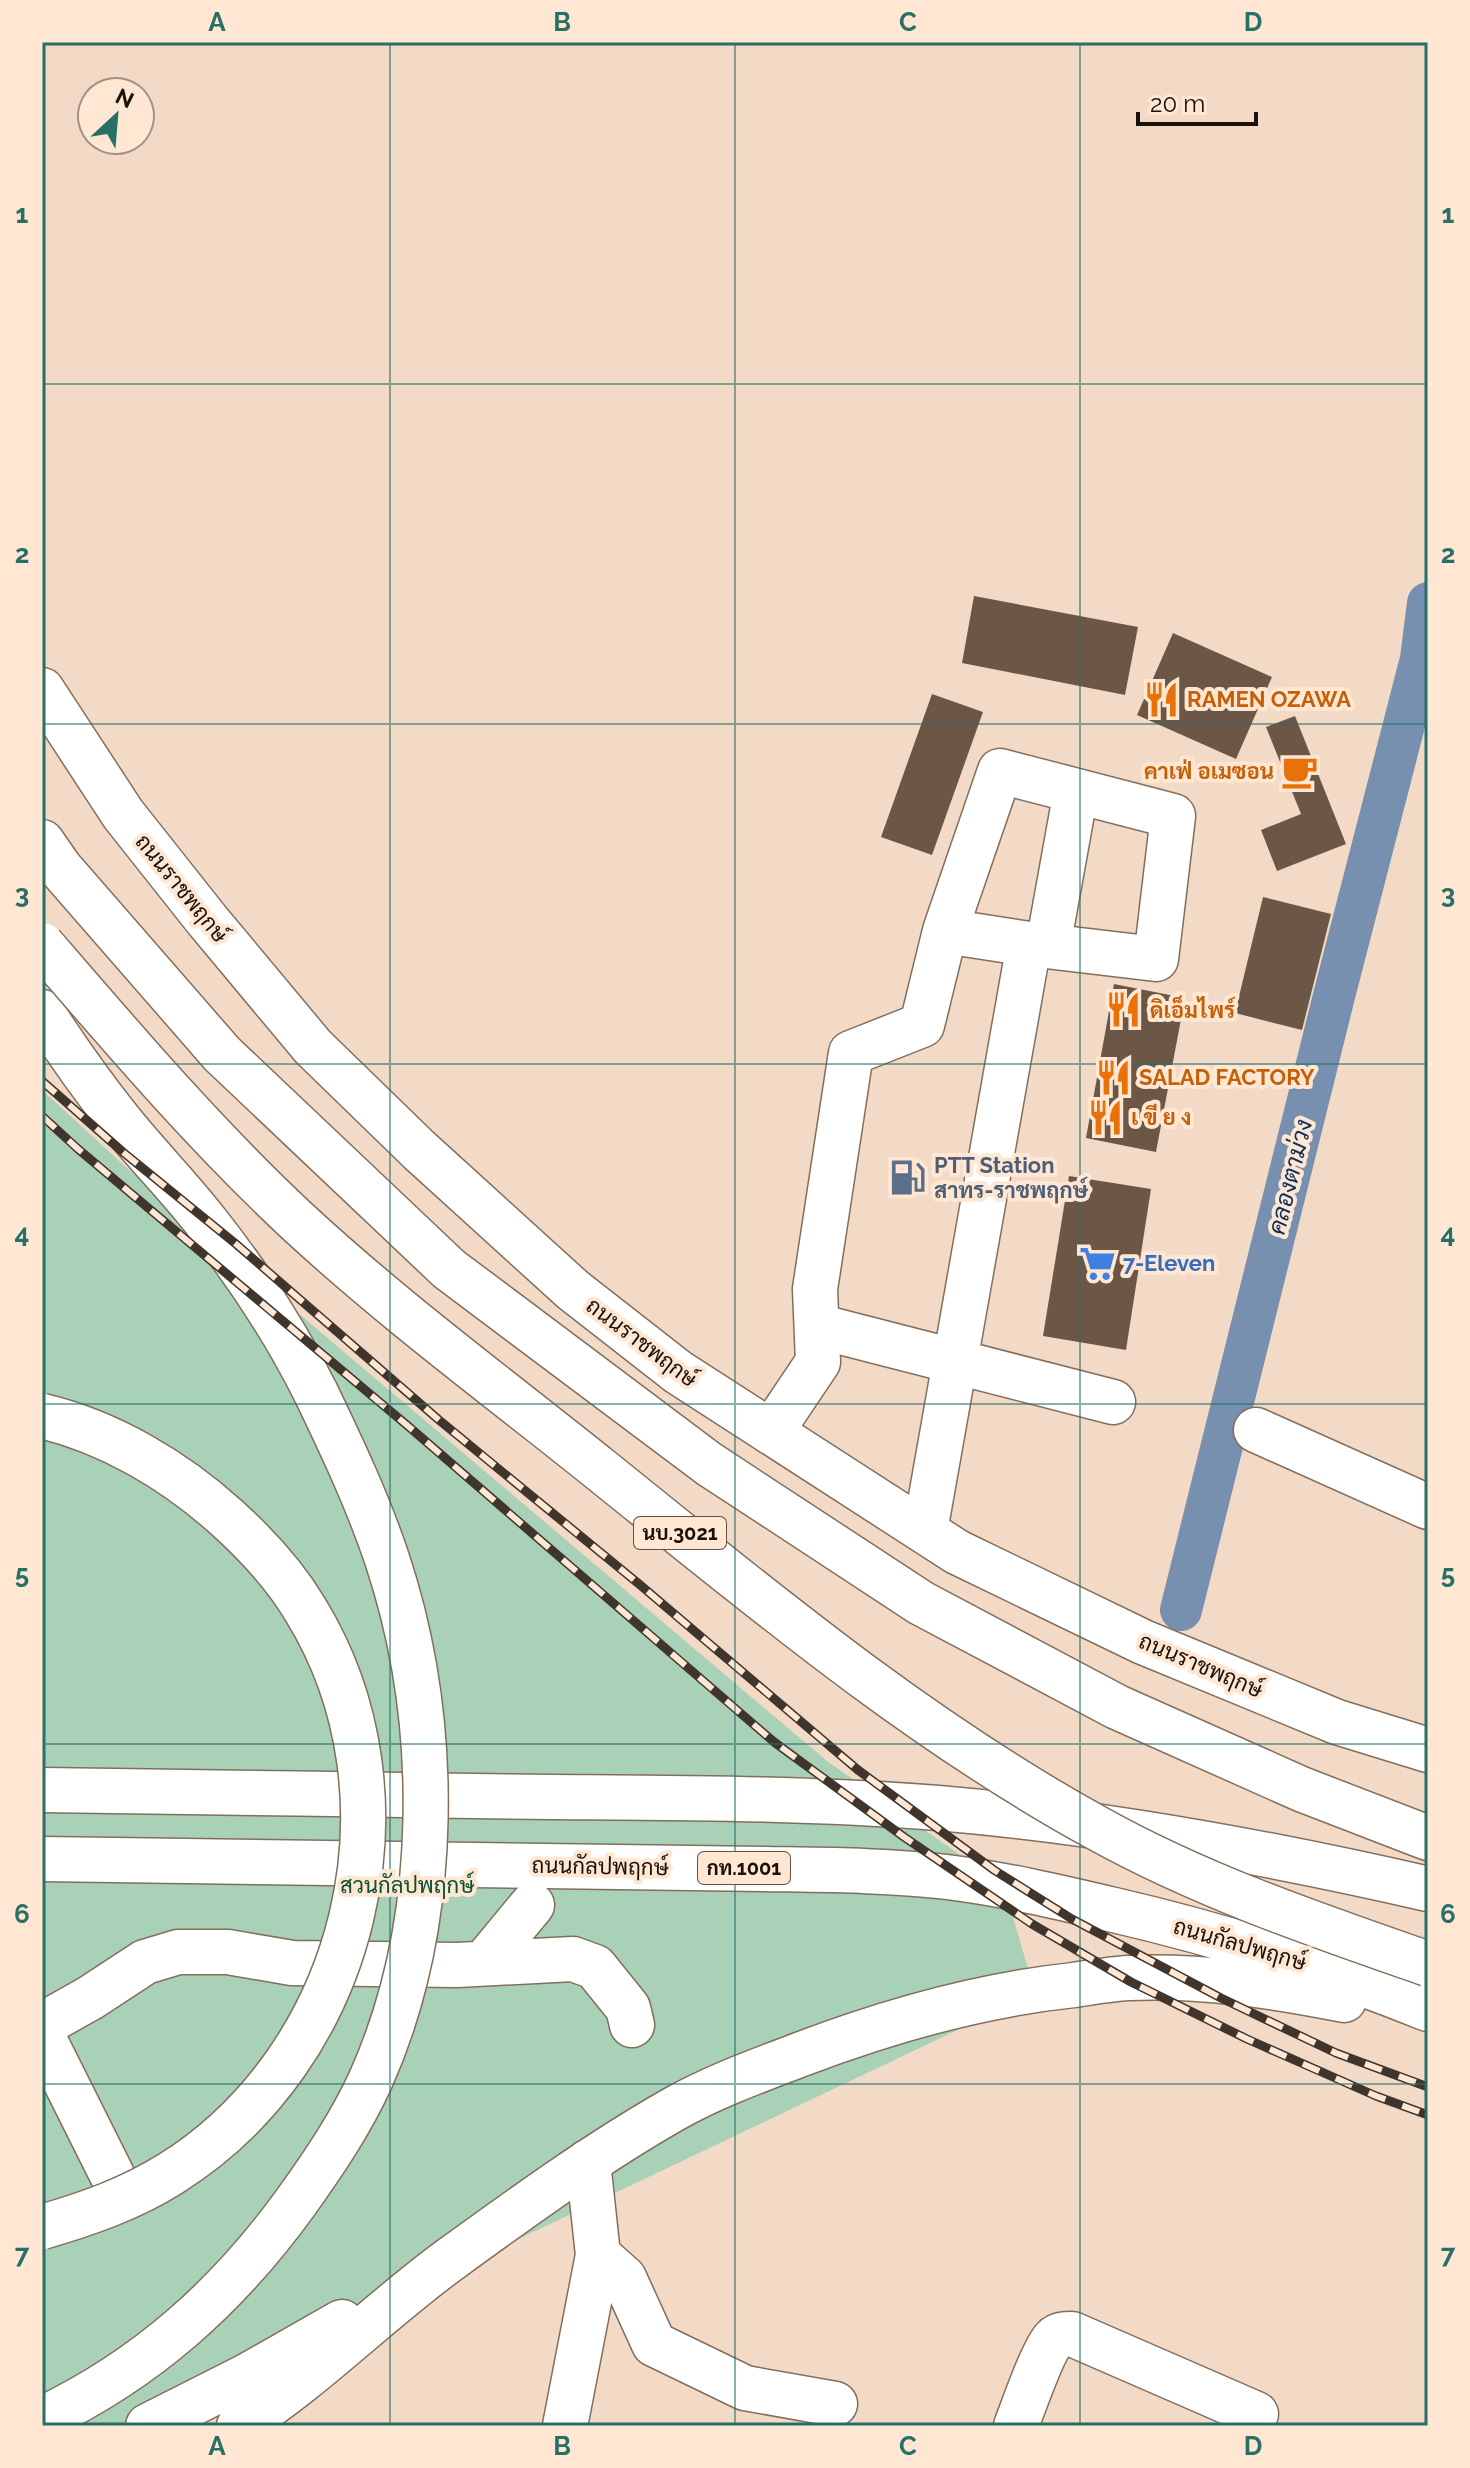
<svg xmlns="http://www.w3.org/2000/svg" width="1470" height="2468" font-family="Raleway,Sarabun,sans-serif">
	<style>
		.green { fill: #a8d1b7 }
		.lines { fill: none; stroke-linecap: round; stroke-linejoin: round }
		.canal { stroke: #7790b0; stroke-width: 42 }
		.building { fill: #6c5746 }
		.minor-casing { stroke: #836e5c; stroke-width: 47 }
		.major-casing { stroke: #836e5c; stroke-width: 47 }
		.minor { stroke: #fff; stroke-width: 44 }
		.major { stroke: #fff; stroke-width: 44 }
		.rail-casing { stroke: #40352c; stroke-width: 9 }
		.rail { stroke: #ffe7d3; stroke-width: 6; stroke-dasharray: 18; stroke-linecap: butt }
		.major-bridge-casing { stroke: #836e5c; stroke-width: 47; stroke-linecap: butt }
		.major-bridge { stroke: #fff; stroke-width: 44 }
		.grid { fill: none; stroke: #276f67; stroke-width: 2; stroke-opacity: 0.55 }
		.labels { text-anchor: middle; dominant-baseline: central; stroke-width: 8; stroke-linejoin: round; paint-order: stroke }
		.shield { fill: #ffe7d3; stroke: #5e5146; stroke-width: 2 }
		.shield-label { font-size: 20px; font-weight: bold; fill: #19110a }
		.food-label { font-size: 22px; font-weight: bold; fill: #c56008; stroke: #ffe7d3; text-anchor: start }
		.street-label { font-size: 22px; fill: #19110a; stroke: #ffe7d3 }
		.service-label { font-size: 22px; font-weight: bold; fill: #4e5e75; stroke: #ffe7d3; text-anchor: start }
		.shop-label { font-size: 22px; font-weight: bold; fill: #366cbe; stroke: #ffe7d3; text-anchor: start }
		.park-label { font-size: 22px; fill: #095130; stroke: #ffe7d3 }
		.water-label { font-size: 24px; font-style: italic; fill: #0a2f5a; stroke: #ffe7d3 }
		.neatline { fill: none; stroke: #276f67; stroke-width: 3 }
		.grid-label { font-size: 26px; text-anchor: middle; font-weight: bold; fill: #276f67 }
	</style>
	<rect width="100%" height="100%" fill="#f2dac6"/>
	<path class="green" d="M42,1090L128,1169L827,1761L1004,1886L1035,1993L126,2426H42Z"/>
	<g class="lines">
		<path class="canal" d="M1181,1610L1334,996L1421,659L1428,603"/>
	</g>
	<path class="building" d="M974,596L1138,627L1125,695L962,663Z
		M1173,633L1272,677L1236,759L1137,715Z
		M932,694L983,712L932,855L881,837Z
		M1295,716L1346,844L1277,871L1261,830L1301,814L1266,727Z
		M1263,897L1331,914L1302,1030L1235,1013Z
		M1114,984L1185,998L1156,1152L1086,1138Z
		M1069,1176L1151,1189L1126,1350L1043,1336Z"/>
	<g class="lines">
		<defs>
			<path id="minor" d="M945,931L1000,771L1173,816L1156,959L1029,944
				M1048,946L1076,791
				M817,1326L1113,1402
				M1256,1430L1428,1507
				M771,1432L818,1362L815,1289L851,1053L922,1025L945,931L1029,944L925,1531
				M484,1963L532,1905
				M42,2025L90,1998L145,1962L178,1952H228L292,1963L457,1965L573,1959L595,1967L628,2008L632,2025
				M42,2035L112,2175
				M588,2162L598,2255L624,2278L654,2344L745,2388L835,2404
				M565,2426L598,2255
				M1016,2426C1023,2408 1043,2350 1054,2339C1059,2334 1066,2334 1072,2334L1256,2414"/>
			<path id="major" d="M42,690L123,814L207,920L313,1047L419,1150L573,1290L678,1372L957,1552L1143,1642L1337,1722L1428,1750
				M42,842L60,868L222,1054L449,1269L709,1464L921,1603L1117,1707L1301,1789L1428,1838
				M42,1012C66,1049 92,1086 120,1121C148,1156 180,1188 207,1223C249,1276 286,1333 316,1393
				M42,1790C212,1792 383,1795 553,1797C681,1798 810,1798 938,1808C1103,1822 1267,1852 1428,1889
				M42,1859L764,1869C825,1870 886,1870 947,1877C1003,1884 1059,1897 1114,1910C1222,1935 1326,1968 1428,2009
				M148,2426L247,2376L342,2322
				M239,2426C314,2378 376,2314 448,2261C521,2208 595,2154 674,2109C713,2087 757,2071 799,2055C888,2021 978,1995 1074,1985C1092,1982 1111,1979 1129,1978C1201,1975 1274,1986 1344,2000"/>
		</defs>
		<use href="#minor" class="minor-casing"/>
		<use href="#major" class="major-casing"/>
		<use href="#minor" class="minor"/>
		<use href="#major" class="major"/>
		<defs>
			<path id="rail" d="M42,1081L124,1153L236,1244L439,1420L639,1584L858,1770L994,1870L1072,1919L1221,1998L1336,2053L1428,2087
				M42,1116L78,1149L408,1426L774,1742L904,1837L1032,1924L1131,1982L1247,2039L1376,2096L1428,2115"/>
		</defs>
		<use href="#rail" class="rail-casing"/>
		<use href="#rail" class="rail"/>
		<defs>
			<path id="major-bridge" d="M42,945C124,1040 205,1135 297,1221C393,1310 499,1388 601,1470C759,1597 918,1730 1097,1828C1201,1886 1316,1925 1428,1964
				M42,1416C110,1432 175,1471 226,1517C256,1544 284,1574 305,1609C421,1797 357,2057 170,2174C130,2199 87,2214 42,2227
				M42,2419C147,2369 228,2296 296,2202C324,2163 351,2123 371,2079C441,1922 441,1721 387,1559C368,1502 342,1447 316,1393"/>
		</defs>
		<use href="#major-bridge" class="major-bridge-casing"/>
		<use href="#major-bridge" class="major-bridge"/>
	</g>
	<path class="grid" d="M390,42V2426M735,42V2426M1080,42V2426M42,384H1428M42,724H1428M42,1064H1428M42,1404H1428M42,1744H1428M42,2084H1428"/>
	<defs>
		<symbol id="restaurant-bare" viewBox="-9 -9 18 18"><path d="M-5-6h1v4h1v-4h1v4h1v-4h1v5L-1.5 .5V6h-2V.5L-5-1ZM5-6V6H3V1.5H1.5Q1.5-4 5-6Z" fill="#e8710a" stroke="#ffe7d3" stroke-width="2.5" paint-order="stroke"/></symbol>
		<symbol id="cafe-bare" viewBox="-9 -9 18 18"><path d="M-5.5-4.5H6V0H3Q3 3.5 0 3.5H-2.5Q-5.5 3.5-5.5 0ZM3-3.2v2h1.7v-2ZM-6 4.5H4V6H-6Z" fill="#e8710a" stroke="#ffe7d3" stroke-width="2.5" paint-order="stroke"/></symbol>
		<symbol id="fuel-bare" viewBox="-9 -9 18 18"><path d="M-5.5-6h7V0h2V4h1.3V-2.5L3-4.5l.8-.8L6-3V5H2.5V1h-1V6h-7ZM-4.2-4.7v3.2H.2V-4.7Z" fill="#5c6f8a" stroke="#ffe7d3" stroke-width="2.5" paint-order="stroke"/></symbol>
		<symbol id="supermarket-bare" viewBox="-9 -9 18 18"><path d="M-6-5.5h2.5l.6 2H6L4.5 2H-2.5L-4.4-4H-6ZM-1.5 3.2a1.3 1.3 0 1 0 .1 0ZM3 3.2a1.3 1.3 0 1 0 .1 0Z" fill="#3f7fe0" stroke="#ffe7d3" stroke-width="2.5" paint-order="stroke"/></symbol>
	</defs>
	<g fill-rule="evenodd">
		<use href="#restaurant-bare" x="1136" y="674" width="51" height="51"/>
		<use href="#cafe-bare" x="1274" y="746" width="51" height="51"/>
		<use href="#restaurant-bare" x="1098" y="984" width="51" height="51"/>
		<use href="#restaurant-bare" x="1088" y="1052" width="51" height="51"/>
		<use href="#restaurant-bare" x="1080" y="1092" width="51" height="51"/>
		<use href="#fuel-bare" x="882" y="1152" width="51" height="51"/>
		<use href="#supermarket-bare" x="1072" y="1238" width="51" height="51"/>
	</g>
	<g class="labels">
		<g class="shield">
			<rect x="634" y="1517" width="92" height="32" rx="6"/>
			<rect x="698" y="1852" width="92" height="32" rx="6"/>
		</g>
		<g class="shield-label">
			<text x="680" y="1533">นบ.3021</text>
			<text x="744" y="1868">กท.1001</text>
		</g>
		<g class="food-label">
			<text x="1187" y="699">RAMEN OZAWA</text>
			<text x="1274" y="771" text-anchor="end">คาเฟ่ อเมซอน</text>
			<text x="1150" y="1010">ดิเอ็มไพร์</text>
			<text x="1139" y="1077">SALAD FACTORY</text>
			<text x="1131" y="1117">เ ขี ย ง</text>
		</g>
		<g class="street-label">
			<text transform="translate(182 888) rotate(51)">ถนนราชพฤกษ์</text>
			<text transform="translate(642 1342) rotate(37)">ถนนราชพฤกษ์</text>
			<text transform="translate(1201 1665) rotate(23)">ถนนราชพฤกษ์</text>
			<text transform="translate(600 1866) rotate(1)">ถนนกัลปพฤกษ์</text>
			<text transform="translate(1240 1944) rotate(16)">ถนนกัลปพฤกษ์</text>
		</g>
		<g class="service-label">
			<text x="934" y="1165">PTT Station<tspan x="934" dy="25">สาทร-ราชพฤกษ์</tspan></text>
		</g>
		<g class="shop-label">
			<text x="1123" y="1263">7-Eleven</text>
		</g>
		<g class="park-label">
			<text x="407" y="1885">สวนกัลปพฤกษ์</text>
		</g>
		<g class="water-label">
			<text transform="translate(1290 1177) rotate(-76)">คลองตาม่วง</text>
		</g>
	</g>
	<rect width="1470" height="2468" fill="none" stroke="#ffe7d3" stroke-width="88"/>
	<g transform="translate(116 116) rotate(26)"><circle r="38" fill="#ffe7d3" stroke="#a39183" stroke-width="2"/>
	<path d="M0-6L14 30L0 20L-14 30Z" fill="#276f67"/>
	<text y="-12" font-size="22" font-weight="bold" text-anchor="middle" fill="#19110a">N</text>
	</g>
	<path d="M1138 112v12h118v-12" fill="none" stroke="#19110a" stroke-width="4"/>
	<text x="1150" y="112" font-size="24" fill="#19110a" stroke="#ffe7d3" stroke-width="6" paint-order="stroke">20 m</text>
	<rect x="44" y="44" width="1382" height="2380" class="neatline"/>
	<g class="grid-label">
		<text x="217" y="31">A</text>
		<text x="562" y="31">B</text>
		<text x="908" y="31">C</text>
		<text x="1253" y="31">D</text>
		<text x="22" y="223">1</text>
		<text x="1448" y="223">1</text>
		<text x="22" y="563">2</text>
		<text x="1448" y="563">2</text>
		<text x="22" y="903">3</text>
		<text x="1448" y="903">3</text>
		<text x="22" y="1243">4</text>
		<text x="1448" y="1243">4</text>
		<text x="22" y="1583">5</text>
		<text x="1448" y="1583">5</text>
		<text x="22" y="1923">6</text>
		<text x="1448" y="1923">6</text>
		<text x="22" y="2263">7</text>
		<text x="1448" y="2263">7</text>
		<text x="217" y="2455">A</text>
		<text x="562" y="2455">B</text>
		<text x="908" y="2455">C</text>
		<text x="1253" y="2455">D</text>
	</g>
</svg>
